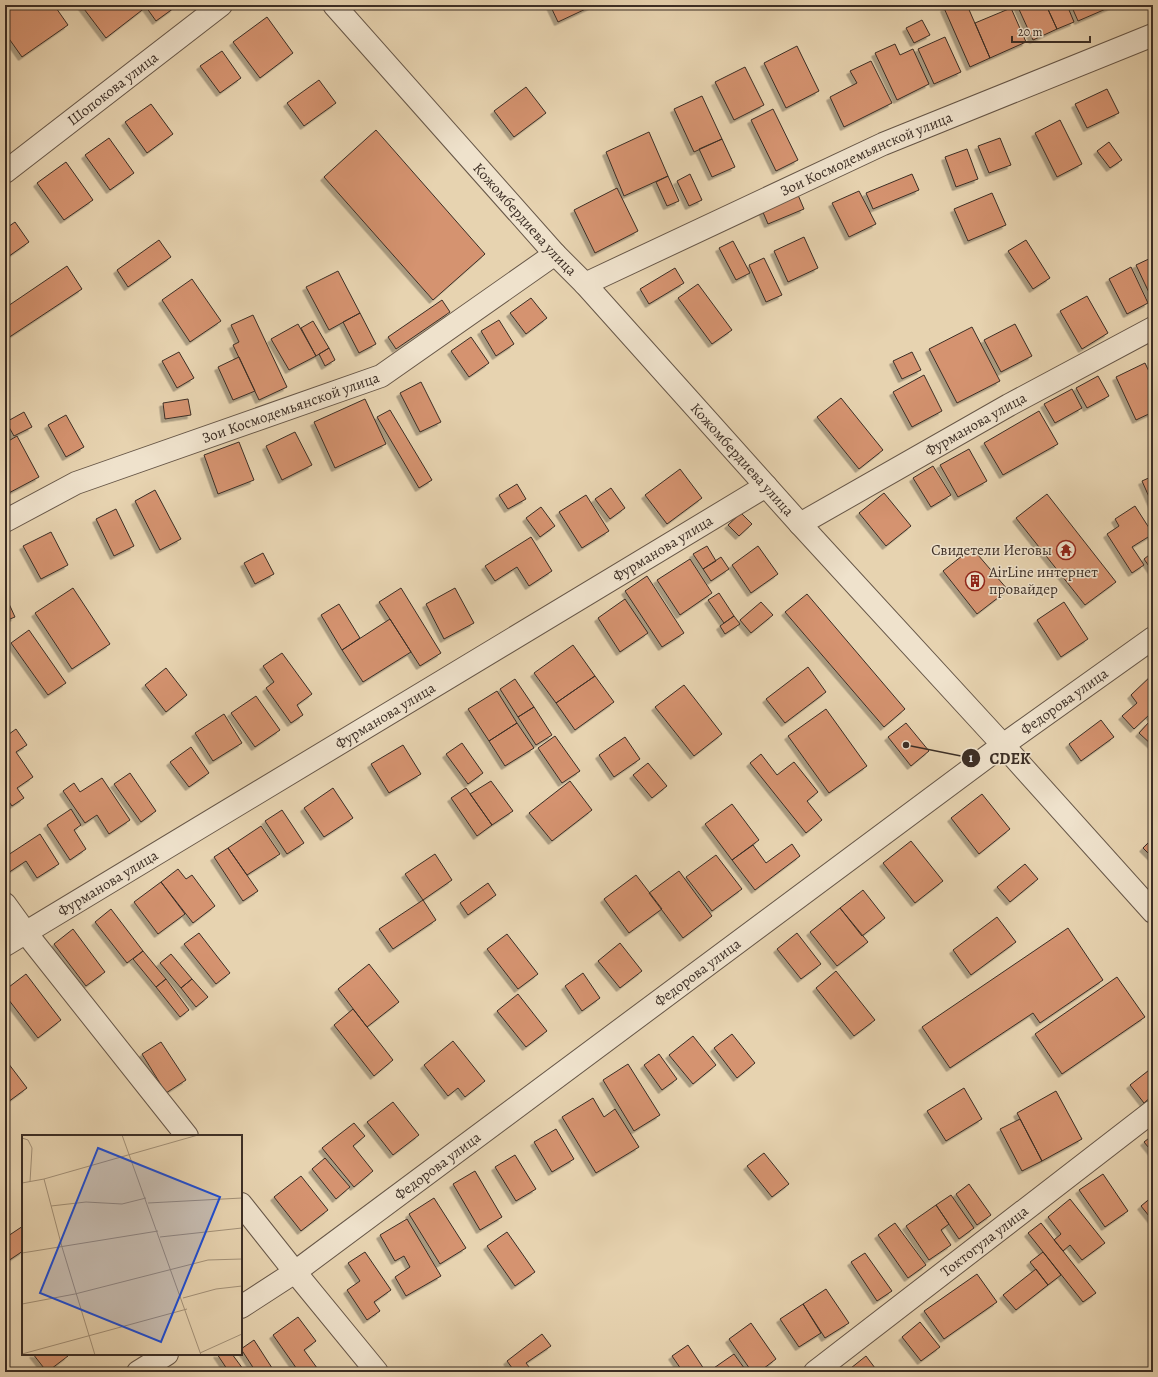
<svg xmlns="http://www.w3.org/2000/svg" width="1158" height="1377" font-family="Alegreya,serif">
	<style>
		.building { fill: #d5936f; stroke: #3c2e25; filter: url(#shadow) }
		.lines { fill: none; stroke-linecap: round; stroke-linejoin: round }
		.minor-casing { stroke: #675748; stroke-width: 24 }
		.minor { stroke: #efe2cc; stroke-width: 22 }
		.labels { text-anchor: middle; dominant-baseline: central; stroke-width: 3; stroke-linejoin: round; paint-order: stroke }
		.street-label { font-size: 15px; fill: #3c2e25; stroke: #efe2cc }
		.poi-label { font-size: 15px; fill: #3c2e25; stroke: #efe2cc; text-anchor: end }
		.inset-road { fill: none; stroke: #a39178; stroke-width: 1 }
		.view { fill: #1d4ed8; fill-opacity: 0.15; stroke: #1d4ed8; stroke-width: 2 }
		.inset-edge { fill: none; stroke: #3c2e25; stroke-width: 2 }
		.leader { fill: none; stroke: #3c2e25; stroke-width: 1.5 }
		.callout-dot { fill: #3c2e25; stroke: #efe2cc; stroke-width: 1.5 }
		.mark-label { font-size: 12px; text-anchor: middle; font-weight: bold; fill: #fff }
		.callout-label { font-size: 16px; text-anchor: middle; font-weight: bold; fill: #3c2e25; stroke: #efe2cc; stroke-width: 3; stroke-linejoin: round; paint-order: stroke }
	</style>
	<defs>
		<filter id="shadow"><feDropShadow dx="-3.5" dy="3.5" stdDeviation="0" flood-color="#0004"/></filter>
	</defs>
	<rect width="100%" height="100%" fill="#e7d3b0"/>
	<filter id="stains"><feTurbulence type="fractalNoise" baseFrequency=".005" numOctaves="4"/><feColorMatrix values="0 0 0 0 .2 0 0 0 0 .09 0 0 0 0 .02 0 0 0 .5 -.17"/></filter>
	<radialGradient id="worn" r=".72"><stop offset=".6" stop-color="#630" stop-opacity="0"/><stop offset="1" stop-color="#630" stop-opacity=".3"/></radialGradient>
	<path class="building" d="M5,5H54L68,25L22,57L5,33Z
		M81,5H172L174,8L156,21L146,7L106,38Z
		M550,5H591L592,6L558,22Z
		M952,5H967L990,58L970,67L944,8Z
		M1017,5H1046L1057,29L1033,40Z
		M1046,5H1067L1074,22L1057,29Z
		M1071,5H1115L1078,21Z
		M1011,8L1026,42L990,58L975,23Z
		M267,17L293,53L260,78L233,42Z
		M922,20L930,35L914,43L906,28Z
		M945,37L961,72L934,84L918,49Z
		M895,44L900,55L913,49L929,84L897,100L875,53Z
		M797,46L819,91L786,108L764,63Z
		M222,51L241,78L220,93L200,66Z
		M871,61L892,103L844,127L830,97L857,83L850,71Z
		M745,67L764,105L734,120L715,82Z
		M319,80L336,103L304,126L287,103Z
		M526,87L546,113L514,137L494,111Z
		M1107,89L1119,113L1087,128L1075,104Z
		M702,96L722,139L694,152L674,109Z
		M151,104L173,134L147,153L125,122Z
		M773,109L798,160L776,171L751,120Z
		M1060,120L1082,164L1057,177L1035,133Z
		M376,130L485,254L433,300L324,177Z
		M649,132L668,176L624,196L606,152Z
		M109,138L134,173L110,190L85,155Z
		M1000,138L1011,165L989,173L978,146Z
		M722,139L735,167L712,177L699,149Z
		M1109,142L1122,160L1110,168L1097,151Z
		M967,149L978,179L956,187L945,157Z
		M66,162L93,200L64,220L37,183Z
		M690,174L702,200L689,206L677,181Z
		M912,174L919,190L873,209L866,193Z
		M668,176L679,201L667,206L656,182Z
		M617,188L638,231L595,253L574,210Z
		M859,191L876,224L849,237L832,203Z
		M992,193L1006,225L968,241L954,209Z
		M798,195L804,209L768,224L762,210Z
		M15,222L29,242L5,259V229Z
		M804,237L818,268L788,282L774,251Z
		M159,240L171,257L128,287L117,270Z
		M1026,240L1050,278L1033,289L1008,251Z
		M733,241L750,273L736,280L719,248Z
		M1153,257V301L1136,265Z
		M764,258L782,295L766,302L749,265Z
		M67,266L82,289L5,340V308Z
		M1131,267L1148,303L1127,314L1109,279Z
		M675,268L684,283L649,304L640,289Z
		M338,271L360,313L329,330L306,287Z
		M192,279L221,321L190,342L162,300Z
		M698,284L732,330L712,344L678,298Z
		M1087,296L1108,333L1082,349L1060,311Z
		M531,298L547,318L526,334L510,313Z
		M442,300L450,312L396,349L388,337Z
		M360,313L376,344L359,353L343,322Z
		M253,315L287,387L259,400L233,345L239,342L231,325Z
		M499,320L514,344L496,356L481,331Z
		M313,321L329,348L316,356L301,328Z
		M298,324L316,356L289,370L271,339Z
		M1015,324L1032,356L1001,372L984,340Z
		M972,327L1000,381L957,403L929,349Z
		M471,337L489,363L469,377L451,351Z
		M329,348L335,360L325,366L319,354Z
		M179,352L194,378L177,388L162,361Z
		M912,352L921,370L902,379L893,361Z
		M239,357L255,391L233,400L218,367Z
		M1145,363L1153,380V412L1136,420L1116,377Z
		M924,375L942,411L912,427L893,392Z
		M1098,376L1109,396L1087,408L1076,388Z
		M421,382L441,422L420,432L400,393Z
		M1072,389L1082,408L1055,423L1044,404Z
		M841,398L883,450L859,469L817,417Z
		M188,399L191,415L165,419L163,403Z
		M365,399L386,444L335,468L314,422Z
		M390,410L432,480L419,488L377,417Z
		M1039,411L1058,444L1003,475L984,443Z
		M24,412L32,427L14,436L6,422Z
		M66,415L84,447L66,457L48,425Z
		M295,432L312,465L282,480L266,446Z
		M17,436L39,477L5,495V443Z
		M239,442L254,480L218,494L204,455Z
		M969,449L987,481L958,497L940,465Z
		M933,466L951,495L931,507L913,478Z
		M680,469L702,498L667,524L645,495Z
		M1153,476V506L1142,481Z
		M517,484L526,499L508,509L499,495Z
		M611,488L625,508L610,519L595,499Z
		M155,490L181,539L160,550L135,501Z
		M884,493L911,526L886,546L859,513Z
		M1047,494L1116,582L1085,605L1016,518Z
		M586,495L609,531L582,548L559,512Z
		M1135,506L1153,534L1132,547L1144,565L1132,573L1107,534L1119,526L1115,519Z
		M541,507L555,526L540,537L526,518Z
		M116,509L134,546L114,556L96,519Z
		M741,513L752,524L739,536L728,525Z
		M51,532L68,565L41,579L23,546Z
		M531,537L552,571L529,586L517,567L495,581L485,566Z
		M707,546L716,561L703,569L693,554Z
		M758,546L778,574L751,593L732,565Z
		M972,548L1008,590L977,614L943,571Z
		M1153,552V572L1144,559Z
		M263,553L274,574L255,584L244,563Z
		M721,557L729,569L711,581L703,569Z
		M690,559L712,593L680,615L657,580Z
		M647,576L684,633L662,647L625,591Z
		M73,588L110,644L72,669L35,613Z
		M401,588L441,653L420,666L379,602Z
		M455,588L474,623L444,639L426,604Z
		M719,593L734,616L724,623L708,600Z
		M807,594L905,709L884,727L785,612Z
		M5,595L15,617L5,621Z
		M625,599L648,633L620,652L598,618Z
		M761,602L773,615L751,633L740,620Z
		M1064,602L1088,639L1061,657L1037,620Z
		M339,604L360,638L342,650L321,615Z
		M734,616L740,624L725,634L720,626Z
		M390,619L411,652L363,682L342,650Z
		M29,630L66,683L48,695L11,643Z
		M573,645L595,676L556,703L534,673Z
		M282,653L312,694L297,705L303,715L291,723L266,688L274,682L263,666Z
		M808,667L826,692L785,723L766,699Z
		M166,668L187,695L166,712L145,685Z
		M1153,674V719L1149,715L1134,729L1122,716L1137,703L1131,695Z
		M595,676L614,702L575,730L556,703Z
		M515,679L534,707L518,717L500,689Z
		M684,685L722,734L694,756L655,707Z
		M497,691L517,723L489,741L468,709Z
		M256,696L280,730L255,747L231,713Z
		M534,707L552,735L536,745L518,717Z
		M826,709L867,766L829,793L788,736Z
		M224,714L242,743L213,761L195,733Z
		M1101,720L1114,737L1081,761L1069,744Z
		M1149,722L1153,726V746L1139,733Z
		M517,723L534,748L505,766L489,741Z
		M906,723L929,751L911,766L888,737Z
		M16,729L27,745L16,752L33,777L17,788L24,798L12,806L5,796V737Z
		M555,736L580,771L562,783L538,748Z
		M625,737L640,759L614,777L599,755Z
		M462,743L483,773L468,784L446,754Z
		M403,745L421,774L389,793L371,764Z
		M191,747L209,773L189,787L170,762Z
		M761,754L777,775L794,762L818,792L807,801L822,820L806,833L750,763Z
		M648,763L667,786L652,798L633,775Z
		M130,773L156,811L141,822L114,784Z
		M102,778L130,820L109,834L97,815L85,823L63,791L74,783L80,792Z
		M491,781L513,811L492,825L470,794Z
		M570,781L592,810L552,841L529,813Z
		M333,788L353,818L324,837L304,808Z
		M466,788L492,825L477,836L451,798Z
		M982,794L1010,829L979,854L951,818Z
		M732,804L759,840L732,860L705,824Z
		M71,809L81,825L74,830L86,849L70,860L47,825Z
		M282,810L304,843L287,854L265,821Z
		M261,826L280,854L247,875L228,848Z
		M40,834L59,864L37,878L26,861L5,875V857Z
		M1153,838V858L1143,848Z
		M911,841L943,881L915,903L883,863Z
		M792,844L800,856L755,890L732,860L753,845L766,863Z
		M228,848L258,891L243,901L214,857Z
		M435,854L452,880L423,900L405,874Z
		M716,855L742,889L712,911L686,877Z
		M1025,864L1038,879L1010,902L997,887Z
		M178,869L186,879L192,875L215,906L193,923L161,882Z
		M679,871L712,916L683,938L649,893Z
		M636,875L662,909L629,933L604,899Z
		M161,882L185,914L158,934L134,902Z
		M488,883L496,895L468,915L460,903Z
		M863,890L885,918L862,936L840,908Z
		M423,900L436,920L393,949L379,929Z
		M840,908L868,942L837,966L810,932Z
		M111,909L143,951L127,963L95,922Z
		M997,917L1016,942L971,975L953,950Z
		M1068,928L1103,980L1040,1023L1033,1013L950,1068L922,1027Z
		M73,929L105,972L86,986L54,944Z
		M199,933L230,973L216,984L184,944Z
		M797,933L821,964L801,979L777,949Z
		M507,934L538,974L518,989L487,949Z
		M620,943L642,971L620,988L598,961Z
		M143,951L166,979L156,987L133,959Z
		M171,954L192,979L181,988L160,963Z
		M369,964L399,1002L367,1027L338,989Z
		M836,971L875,1020L854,1036L816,988Z
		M583,973L600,998L582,1011L565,986Z
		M26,974L61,1020L38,1038L5,995V990Z
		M1117,977L1145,1017L1062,1074L1035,1034Z
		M166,979L189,1010L180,1017L156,987Z
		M192,979L208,997L196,1007L181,988Z
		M518,994L547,1031L526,1047L497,1011Z
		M353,1009L393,1060L374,1076L334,1025Z
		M732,1034L755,1063L737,1078L714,1048Z
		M693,1036L716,1065L693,1084L669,1055Z
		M453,1041L485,1081L465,1097L458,1088L448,1096L424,1065Z
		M161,1042L186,1080L166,1093L142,1054Z
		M659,1054L677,1079L662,1090L644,1065Z
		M5,1059L27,1088L8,1102L5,1099Z
		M628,1064L660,1115L634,1131L603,1080Z
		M1153,1067V1095L1144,1103L1130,1085Z
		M964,1088L982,1119L946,1141L927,1111Z
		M1056,1091L1082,1139L1042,1161L1017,1113Z
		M593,1098L604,1117L615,1109L639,1147L596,1173L562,1117Z
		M393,1102L419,1135L393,1155L367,1122Z
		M1020,1119L1042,1161L1022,1171L1000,1129Z
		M354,1123L365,1136L353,1146L373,1171L354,1187L322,1148Z
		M556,1129L574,1159L552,1172L534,1142Z
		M1153,1135V1153L1144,1142Z
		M764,1153L789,1184L772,1197L747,1166Z
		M515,1155L536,1189L516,1201L495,1167Z
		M325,1158L350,1187L336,1199L312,1169Z
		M475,1171L502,1217L480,1230L453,1184Z
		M1103,1174L1128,1211L1105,1227L1079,1190Z
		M301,1176L328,1210L301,1231L274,1197Z
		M969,1184L991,1215L977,1225L956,1194Z
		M951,1195L974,1228L959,1239L936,1205Z
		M1153,1196V1221L1141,1206Z
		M434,1198L466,1248L440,1264L409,1214Z
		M1070,1199L1105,1243L1082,1260L1070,1245L1063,1251L1054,1240L1061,1234L1048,1217Z
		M936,1205L949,1224L941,1230L951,1245L929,1260L906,1226Z
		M407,1219L441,1276L406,1296L395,1277L410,1267L404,1256L395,1261L380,1235Z
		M895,1223L926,1265L908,1278L878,1235Z
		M1041,1223L1096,1293L1083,1302L1028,1233Z
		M23,1226V1251L5,1263V1238Z
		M507,1232L535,1272L515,1286L487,1246Z
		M365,1252L391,1290L374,1302L380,1311L367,1320L347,1290L360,1281L348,1263Z
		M1043,1252L1061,1275L1048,1285L1030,1262Z
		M865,1253L892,1291L877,1301L851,1262Z
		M1036,1269L1048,1285L1016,1310L1003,1295Z
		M977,1274L997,1302L944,1339L924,1311Z
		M826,1289L849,1323L825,1338L803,1304Z
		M803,1304L821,1333L799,1347L780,1319Z
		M298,1317L316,1341L304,1350L320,1372H299L273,1335Z
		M920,1322L940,1347L921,1361L902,1337Z
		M751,1323L776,1359L759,1372H752L729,1339Z
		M542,1334L551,1346L526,1363L533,1372H515L507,1361Z
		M254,1340L274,1371L273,1372H256L241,1349Z
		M688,1345L706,1372H683L672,1356Z
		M33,1354H67L68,1356L47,1372Z
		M217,1354H232L243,1369L238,1372H229Z
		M734,1354L747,1372H713L711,1370Z
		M866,1356L878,1372H846Z"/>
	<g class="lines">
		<defs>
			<g id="minor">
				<path id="s1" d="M334,5L555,254L585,284L800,524L1003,745L1153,912"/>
				<path id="s2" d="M5,172L221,5"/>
				<path id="s3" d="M585,284L883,144L1153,35"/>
				<path id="s4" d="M5,521L76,483L381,376L555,254"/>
				<path id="s5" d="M800,524L1009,405L1153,328"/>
				<path d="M5,904L26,933L187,1136"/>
				<path id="s6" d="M5,945L766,486"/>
				<path d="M241,1204L295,1272L377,1372"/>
				<path id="s7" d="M241,1307L295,1272L1003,745L1153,638"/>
				<path d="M138,1372L167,1354"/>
				<path id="s8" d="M815,1372L1153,1111"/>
			</g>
		</defs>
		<use href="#minor" class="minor-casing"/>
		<use href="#minor" class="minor"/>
	</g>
	<defs>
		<symbol id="temple-ring" viewBox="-11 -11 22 22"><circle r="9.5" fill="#efe2cc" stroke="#8f2418" stroke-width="1.5"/><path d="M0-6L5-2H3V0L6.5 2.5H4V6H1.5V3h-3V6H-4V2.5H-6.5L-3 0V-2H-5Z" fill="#8f2418"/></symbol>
		<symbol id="building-ring" viewBox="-11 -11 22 22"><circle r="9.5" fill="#efe2cc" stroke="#8f2418" stroke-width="1.5"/><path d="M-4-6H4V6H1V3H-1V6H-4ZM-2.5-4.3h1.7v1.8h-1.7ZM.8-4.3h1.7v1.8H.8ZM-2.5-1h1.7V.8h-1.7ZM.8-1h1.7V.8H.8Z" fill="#8f2418"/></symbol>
	</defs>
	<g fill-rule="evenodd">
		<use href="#temple-ring" x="1055" y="539" width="22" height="22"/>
		<use href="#building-ring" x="964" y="570" width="22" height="22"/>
	</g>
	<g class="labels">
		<g class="street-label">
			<text stroke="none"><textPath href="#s2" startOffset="136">Шопокова улица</textPath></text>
			<text stroke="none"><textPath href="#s3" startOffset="310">Зои Космодемьянской улица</textPath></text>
			<text stroke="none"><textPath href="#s1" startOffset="287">Кожомбердиева улица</textPath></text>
			<text stroke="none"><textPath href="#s4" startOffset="308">Зои Космодемьянской улица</textPath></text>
			<text stroke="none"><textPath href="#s5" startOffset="202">Фурманова улица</textPath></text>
			<text stroke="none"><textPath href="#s1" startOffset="611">Кожомбердиева улица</textPath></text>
			<text stroke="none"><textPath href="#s6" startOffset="768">Фурманова улица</textPath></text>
			<text stroke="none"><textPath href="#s7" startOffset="1022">Федорова улица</textPath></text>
			<text stroke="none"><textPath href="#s6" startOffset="444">Фурманова улица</textPath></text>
			<text stroke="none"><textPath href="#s6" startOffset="120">Фурманова улица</textPath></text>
			<text stroke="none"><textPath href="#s7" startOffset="566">Федорова улица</textPath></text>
			<text stroke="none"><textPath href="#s7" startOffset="242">Федорова улица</textPath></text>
			<text stroke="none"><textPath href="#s8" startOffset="214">Токтогула улица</textPath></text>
		</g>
		<g class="poi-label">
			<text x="1052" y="550">Свидетели Иеговы</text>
			<text x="989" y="572" text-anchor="start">AirLine интернет<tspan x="989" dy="17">провайдер</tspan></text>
		</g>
	</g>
	<g transform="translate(22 1135)">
		<rect width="220" height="220" fill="#e7d3b0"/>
		<path class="inset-road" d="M100,0L179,220M0,3L6,5L10,13L8,47M22,44L40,112L73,220M0,48L22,44L176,0M126,68L220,63M29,71L64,67L100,69L124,63M138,102L220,93M0,118L136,96M161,163L194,154L220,151M0,169L53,159L186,125L220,124M178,218L220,199M0,219L165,174"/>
		<path class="view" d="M76,13L198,62L139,207L18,158Z"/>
		<rect width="220" height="220" class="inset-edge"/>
	</g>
	<path class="leader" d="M906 745L971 758"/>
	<g class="callout-dot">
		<circle cx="906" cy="745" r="4"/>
		<circle cx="971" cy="758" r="10"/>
	</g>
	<g class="mark-label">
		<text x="971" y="762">1</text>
	</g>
	<g class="callout-label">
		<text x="1010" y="764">CDEK</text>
	</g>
	<rect width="1158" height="1377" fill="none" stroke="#e7d3b0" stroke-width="20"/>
	<rect x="6" y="6" width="1146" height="1365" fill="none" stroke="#3c2e25" stroke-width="2"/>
	<rect x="10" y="10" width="1138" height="1357" fill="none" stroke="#3c2e25"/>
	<path d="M1012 36v6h78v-6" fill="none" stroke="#3c2e25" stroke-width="2"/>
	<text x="1018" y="36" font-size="12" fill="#3c2e25" stroke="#efe2cc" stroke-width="3" paint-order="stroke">20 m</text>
	<rect width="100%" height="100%" filter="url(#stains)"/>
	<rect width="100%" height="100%" fill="url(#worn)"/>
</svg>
